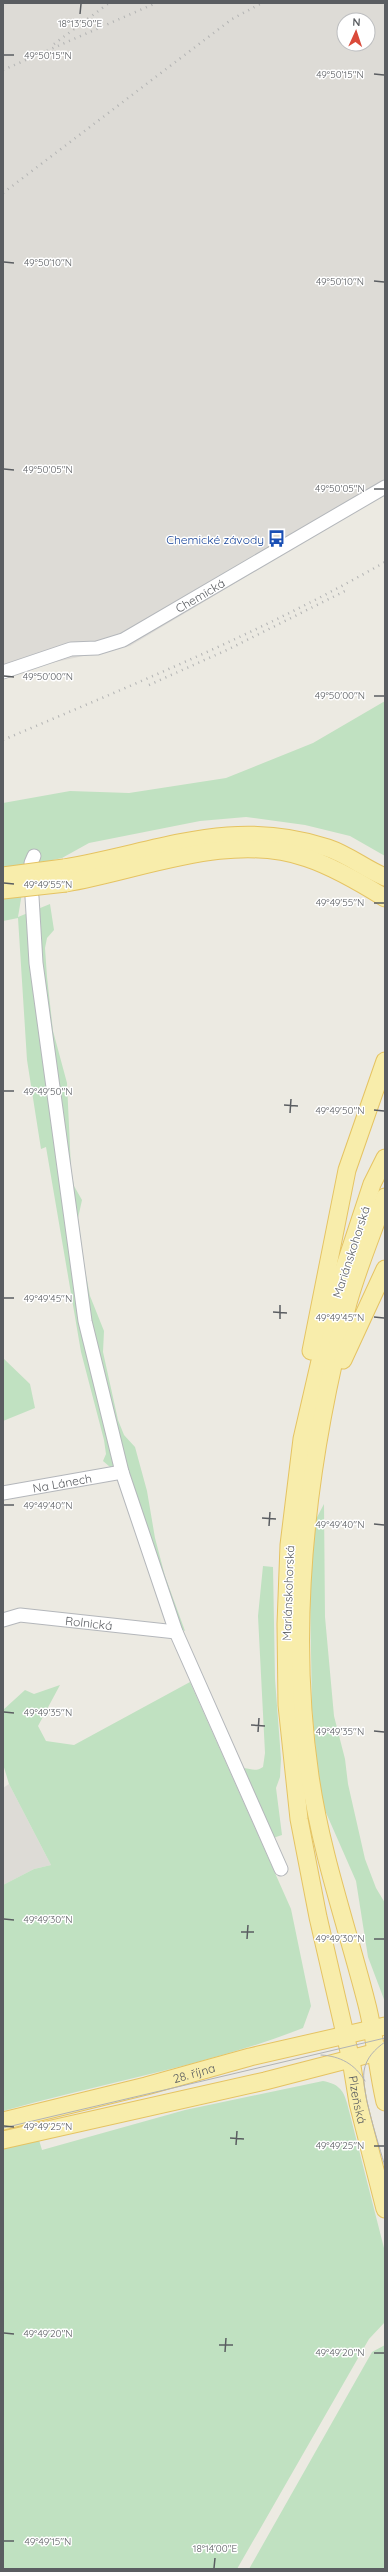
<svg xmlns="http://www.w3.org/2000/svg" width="388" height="2572" font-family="Quicksand,sans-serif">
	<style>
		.industrial { fill: #dddbd6; fill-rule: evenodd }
		.green { fill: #c0e1c1 }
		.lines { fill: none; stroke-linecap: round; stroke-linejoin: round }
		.minor-casing { stroke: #b4b7bb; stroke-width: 15 }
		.major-casing { stroke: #e5c362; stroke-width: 19 }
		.minor { stroke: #fff; stroke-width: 13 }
		.major { stroke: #f8edab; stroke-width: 17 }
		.tram { stroke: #b2b3b3; stroke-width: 1 }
		.rail { stroke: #b2b3b3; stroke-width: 2.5; stroke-dasharray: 1 5; stroke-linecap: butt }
		.major-bridge-casing { stroke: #e5c362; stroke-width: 19; stroke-linecap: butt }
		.major-bridge { stroke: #f8edab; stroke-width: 17 }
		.ticks { fill: none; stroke: #5a5d61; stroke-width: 1.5 }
		.labels { text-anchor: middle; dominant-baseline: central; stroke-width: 3; stroke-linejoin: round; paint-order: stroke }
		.transit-label { font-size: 12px; fill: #164399; stroke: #fff; text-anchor: end }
		.street-label { font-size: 12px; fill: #5a5d61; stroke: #fff }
		.ticks-label { font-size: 10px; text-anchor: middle; fill: #5a5d61; stroke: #fff; stroke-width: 3; stroke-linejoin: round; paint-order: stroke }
	</style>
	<rect width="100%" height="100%" fill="#eceae2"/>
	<path class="industrial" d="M3,3H385V487L290,550L130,646L18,670L3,677ZM344,20H368V44H344Z
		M9,1784L51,1865L34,1869L3,1885V1788Z"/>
	<path class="green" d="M385,701V856L350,836L305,825L246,817L200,821L89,843L62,858L53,860L24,881L18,917L50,904L54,930L47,938L45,948L47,977L53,1031L67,1083L71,1169L74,1186L82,1200L78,1218L85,1270L90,1296L104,1331L103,1352L118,1420L124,1435L135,1447L147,1491L155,1538L165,1576L185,1631L173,1626L123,1478L103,1461L106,1454L104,1440L81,1352L46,1147L41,1149L27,1060L18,918L3,921V803L70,791L129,793L226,778L313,743Z
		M3,1358L30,1384L35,1408L3,1421Z
		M324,1504L325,1617L334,1716L345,1759L348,1784L365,1859L376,1888L385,1903V2002L368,1957L356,1881L320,1799L312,1709L310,1594L315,1521Z
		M263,1566L273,1567L275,1679L281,1759L280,1777L276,1788L282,1835L273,1838L244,1768C251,1769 256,1772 263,1767L265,1753L258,1616Z
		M190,1682L291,1909L311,2006L303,2028C207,2066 102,2083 3,2111V1885L34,1869L51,1865L9,1784L3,1764V1710L25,1690L34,1694L60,1685L38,1726L46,1741L74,1745Z
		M323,2081C338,2084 343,2089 347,2103L385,2252V2322L369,2339L237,2569H3V2147L39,2140L42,2150L185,2110Z
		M385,2345V2569H249L372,2352Z"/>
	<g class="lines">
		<defs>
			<g id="minor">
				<path id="s1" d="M3,672L71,649L97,648L123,640L385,487"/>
				<path d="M31,863L34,856"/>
				<path d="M32,897L36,963L85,1321L122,1472L176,1632L281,1869"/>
				<path id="s2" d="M3,1493L122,1472"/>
				<path id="s3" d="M3,1620L20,1615L176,1632"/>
			</g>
			<g id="major">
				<path d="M64,868C159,852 231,816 328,848C349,855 365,869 385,877"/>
				<path d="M66,883C142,870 230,831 307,858C334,867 361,883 385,898"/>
				<path id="s4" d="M385,1158L372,1184L335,1296L302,1439L289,1545L286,1624L287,1705L299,1819L318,1917L351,2060L358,2103L385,2209"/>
				<path d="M385,1197C373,1232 358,1267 348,1303C308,1456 287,1618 310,1776C321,1853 347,1927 366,2001C375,2034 377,2068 385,2102"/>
				<path d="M311,1351L347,1170L385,1061"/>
				<path d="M343,1360L385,1269"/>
				<path id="s5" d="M3,2121L146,2086L250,2057L385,2026"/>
				<path d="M3,2140L265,2081L385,2050"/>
			</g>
		</defs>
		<use href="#minor" class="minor-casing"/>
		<use href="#major" class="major-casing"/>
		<use href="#minor" class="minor"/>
		<use href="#major" class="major"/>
		<path class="tram" d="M385,2042C375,2049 366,2058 364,2071C361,2092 379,2144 385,2167
			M321,2055C340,2056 355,2064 365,2081
			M3,2128L385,2038"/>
		<path class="rail" d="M54,44L109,3
			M3,70L156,3
			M3,193L232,19L262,3
			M149,685L229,649L347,590
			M3,740C132,685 263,632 385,562"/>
		<defs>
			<path id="major-bridge" d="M3,876L64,868
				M3,890L66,883"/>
		</defs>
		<use href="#major-bridge" class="major-bridge-casing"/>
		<use href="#major-bridge" class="major-bridge"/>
	</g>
	<path class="ticks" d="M80,14L81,4M4,55H14M374,74L384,75M4,262L14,263M374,281L384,282M4,469L14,470M374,489H384M4,676L14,677M374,696H384M4,883L14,884M374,903H384M4,1091H14M284,1105L298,1106M374,1110L384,1111M290,1113L291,1099M4,1298H14M273,1312L287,1313M374,1317L384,1318M280,1319V1305M4,1505H14M262,1518L276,1519M374,1524L384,1525M269,1526L270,1512M4,1712L14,1713M251,1725L265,1726M374,1731L384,1732M258,1732L259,1718M4,1919L14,1920M241,1932H254M247,1939L248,1925M374,1939H384M4,2126L14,2127M230,2138L244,2139M236,2145L237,2131M374,2146H384M4,2333L14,2334M219,2345H233M225,2352L226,2338M374,2353H384M4,2541H14M214,2568L215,2558"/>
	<defs>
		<symbol id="bus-bare" viewBox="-9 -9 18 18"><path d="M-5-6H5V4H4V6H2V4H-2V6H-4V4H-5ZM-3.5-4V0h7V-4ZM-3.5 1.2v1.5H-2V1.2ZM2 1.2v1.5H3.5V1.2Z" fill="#1a4fb4" stroke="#fff" stroke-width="2.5" paint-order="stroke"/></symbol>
	</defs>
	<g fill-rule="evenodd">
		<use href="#bus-bare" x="264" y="526" width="25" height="25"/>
	</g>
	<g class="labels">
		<g class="transit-label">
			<text x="264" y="539">Chemické závody</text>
		</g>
		<g class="street-label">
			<text stroke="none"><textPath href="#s1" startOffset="214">Chemická</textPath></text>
			<text transform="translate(351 1252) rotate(-72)">Mariánskohorská</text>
			<text stroke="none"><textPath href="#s2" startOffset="60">Na Lánech</textPath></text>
			<text transform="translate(288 1593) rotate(-88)">Mariánskohorská</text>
			<text stroke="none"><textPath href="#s3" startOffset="87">Rolnická</textPath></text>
			<text stroke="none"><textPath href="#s5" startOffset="197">28. října</textPath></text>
			<text stroke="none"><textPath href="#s4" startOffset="962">Plzeňská</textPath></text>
		</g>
	</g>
	<g class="ticks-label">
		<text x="80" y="27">18°13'50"E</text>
		<text x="48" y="59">49°50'15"N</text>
		<text x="340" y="78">49°50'15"N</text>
		<text x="48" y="266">49°50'10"N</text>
		<text x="340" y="285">49°50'10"N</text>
		<text x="48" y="473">49°50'05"N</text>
		<text x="340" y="492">49°50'05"N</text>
		<text x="48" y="680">49°50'00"N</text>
		<text x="340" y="699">49°50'00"N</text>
		<text x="48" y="888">49°49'55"N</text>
		<text x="340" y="906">49°49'55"N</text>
		<text x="48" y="1095">49°49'50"N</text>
		<text x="340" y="1114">49°49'50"N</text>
		<text x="48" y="1302">49°49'45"N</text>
		<text x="340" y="1321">49°49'45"N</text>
		<text x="48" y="1509">49°49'40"N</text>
		<text x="340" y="1528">49°49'40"N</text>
		<text x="48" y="1716">49°49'35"N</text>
		<text x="340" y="1735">49°49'35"N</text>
		<text x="48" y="1923">49°49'30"N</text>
		<text x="340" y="1942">49°49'30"N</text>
		<text x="48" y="2130">49°49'25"N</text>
		<text x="340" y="2149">49°49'25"N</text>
		<text x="48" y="2337">49°49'20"N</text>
		<text x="340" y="2356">49°49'20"N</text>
		<text x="48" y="2545">49°49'15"N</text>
		<text x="215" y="2552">18°14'00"E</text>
	</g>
	<rect width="388" height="2572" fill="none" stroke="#5a5d61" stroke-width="8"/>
	<g transform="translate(356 32) rotate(3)"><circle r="19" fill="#ffffff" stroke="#bdbec0"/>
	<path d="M0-3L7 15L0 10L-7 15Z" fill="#da4a3a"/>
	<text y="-6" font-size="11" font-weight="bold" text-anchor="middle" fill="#5a5d61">N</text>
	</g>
</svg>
